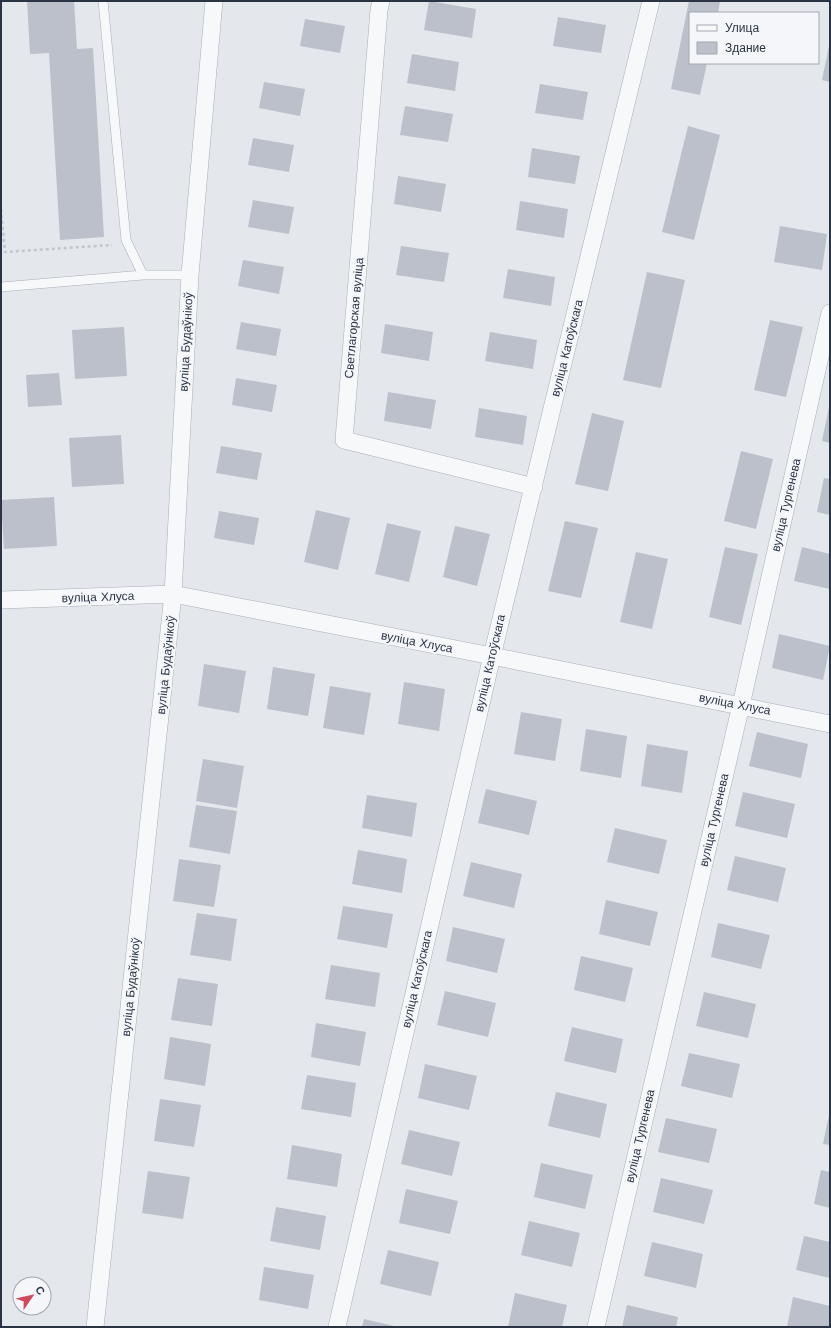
<svg xmlns="http://www.w3.org/2000/svg" width="831" height="1328" font-family="'Work Sans',sans-serif">
	<style>
		.building { fill: #bbc0ca }
		.lines { fill: none; stroke-linecap: round; stroke-linejoin: round }
		.lane-casing { stroke: #a9aeb7; stroke-width: 10 }
		.street-casing { stroke: #a9aeb7; stroke-width: 18 }
		.path { stroke: #c2c5cb; stroke-width: 2.5; stroke-dasharray: 3 3; stroke-linecap: butt }
		.lane { stroke: #f7f8fa; stroke-width: 9 }
		.street { stroke: #f7f8fa; stroke-width: 17 }
		.labels { text-anchor: middle; dominant-baseline: central; stroke-width: 4; stroke-linejoin: round; paint-order: stroke }
		.street-label { font-size: 12px; fill: #2b3445; stroke: #f4f6f9 }
	</style>
	<rect width="100%" height="100%" fill="#e4e7ec"/>
	<path class="building" d="M27,1H74L77,49L93,48L104,237L60,240L49,53L30,54Z
		M429,1L476,9L472,38L424,30Z
		M689,1H720L718,13H690V63H707L700,95L671,89Z
		M558,17L606,25L601,53L553,46Z
		M305,19L345,26L340,53L300,46Z
		M829,46H830V82L822,80Z
		M412,54L459,62L455,91L407,83Z
		M264,82L305,89L300,116L259,108Z
		M540,84L588,92L583,120L535,113Z
		M405,106L453,114L448,142L400,135Z
		M688,126L720,135L694,240L662,232Z
		M253,138L294,145L289,172L248,165Z
		M532,148L580,156L575,184L528,177Z
		M398,176L446,184L441,212L394,204Z
		M253,200L294,207L289,234L248,227Z
		M520,201L568,209L564,238L516,230Z
		M780,226L827,234L822,270L774,262Z
		M401,246L449,253L444,282L396,275Z
		M243,260L284,267L279,294L238,286Z
		M508,269L555,277L551,306L503,298Z
		M647,272L685,280L661,388L623,380Z
		M770,320L803,327L786,397L754,390Z
		M241,322L281,329L276,356L236,349Z
		M385,324L433,332L429,361L381,353Z
		M124,327L127,376L75,379L72,330Z
		M490,332L537,340L533,369L485,361Z
		M59,373L62,405L28,407L26,375Z
		M236,378L277,385L272,412L232,405Z
		M388,392L436,400L431,429L384,421Z
		M829,407H830V443L822,441Z
		M479,408L527,416L523,445L475,437Z
		M592,413L624,421L608,491L575,484Z
		M121,435L124,484L72,487L69,438Z
		M221,446L262,453L257,480L216,473Z
		M741,451L773,459L756,529L724,521Z
		M824,478L830,479V515L817,512Z
		M54,497L57,546L4,549L1,500Z
		M316,510L350,518L338,570L304,562Z
		M219,511L259,518L254,545L214,538Z
		M565,521L598,528L581,598L548,591Z
		M387,523L421,531L409,582L375,574Z
		M455,526L490,534L477,586L443,577Z
		M725,547L758,554L741,625L709,617Z
		M802,547L830,554V589L794,581Z
		M636,552L668,559L652,629L620,622Z
		M779,634L830,646L823,680L772,668Z
		M204,664L246,671L239,713L198,706Z
		M273,667L315,674L308,716L267,709Z
		M404,682L445,689L439,731L398,724Z
		M330,686L371,693L364,735L323,728Z
		M521,712L562,719L555,761L514,754Z
		M586,729L627,736L621,778L580,771Z
		M757,732L808,744L801,778L749,766Z
		M647,744L688,751L682,793L641,786Z
		M203,759L244,766L237,808L196,801Z
		M486,789L537,801L529,835L478,823Z
		M743,792L795,804L787,838L735,826Z
		M367,795L417,803L412,837L362,828Z
		M196,805L237,811L230,854L189,847Z
		M615,828L667,840L659,874L607,862Z
		M358,850L407,859L402,893L352,884Z
		M735,856L786,868L778,902L727,890Z
		M179,859L221,865L214,907L173,901Z
		M471,862L522,874L514,908L463,896Z
		M606,900L658,912L650,946L599,934Z
		M343,906L393,914L387,948L337,939Z
		M197,913L237,919L231,961L190,955Z
		M718,923L770,935L761,969L711,957Z
		M453,927L505,939L497,973L446,961Z
		M581,956L633,968L625,1002L574,990Z
		M331,965L380,973L375,1007L325,999Z
		M178,978L218,984L212,1026L171,1020Z
		M445,991L496,1003L488,1037L437,1025Z
		M704,992L756,1004L748,1038L696,1026Z
		M316,1023L366,1032L360,1066L311,1057Z
		M572,1027L623,1039L616,1073L564,1061Z
		M170,1037L211,1044L205,1086L164,1079Z
		M689,1053L740,1064L732,1098L681,1086Z
		M425,1064L477,1076L469,1110L418,1098Z
		M307,1075L356,1083L351,1117L301,1109Z
		M556,1092L607,1104L600,1138L548,1126Z
		M160,1099L201,1105L194,1147L154,1141Z
		M829,1115H830V1145L823,1144Z
		M666,1118L717,1129L709,1163L658,1152Z
		M409,1130L460,1142L452,1176L401,1164Z
		M292,1145L342,1154L337,1187L287,1179Z
		M541,1163L593,1175L585,1209L534,1197Z
		M821,1170L830,1172V1208L814,1204Z
		M148,1171L190,1177L183,1219L142,1213Z
		M661,1178L713,1190L704,1224L653,1212Z
		M406,1189L458,1201L450,1234L399,1223Z
		M276,1207L326,1216L320,1250L270,1241Z
		M529,1221L580,1233L572,1267L521,1255Z
		M804,1236L830,1242V1278L796,1270Z
		M652,1242L703,1254L696,1288L644,1276Z
		M388,1250L439,1262L431,1296L380,1284Z
		M264,1267L314,1275L308,1309L259,1300Z
		M515,1293L567,1305L562,1327H508Z
		M793,1297L830,1306V1327H787Z
		M627,1305L678,1317L676,1327H622Z
		M364,1319L394,1326V1327H362Z"/>
	<g class="lines">
		<defs>
			<path id="lane" d="M103,1L126,240L143,275H190
				M1,287L143,275"/>
			<path id="street" d="M381,1L379,10L344,440L534,487
				M1,600L173,594L492,656L830,724
				M95,1327L173,594L190,275L214,1
				M337,1327L492,656L651,1
				M596,1327L741,705L830,313"/>
		</defs>
		<use href="#lane" class="lane-casing"/>
		<use href="#street" class="street-casing"/>
		<path class="path" d="M1,209L5,252L112,245"/>
		<use href="#lane" class="lane"/>
		<use href="#street" class="street"/>
	</g>
	<g class="labels">
		<g class="street-label">
			<text transform="translate(354 318) rotate(-85)">Светлагорская вуліца</text>
			<text transform="translate(186 342) rotate(-87)">вуліца Будаўнікоў</text>
			<text transform="translate(567 348) rotate(-76)">вуліца Катоўскага</text>
			<text transform="translate(786 505) rotate(-77)">вуліца Тургенева</text>
			<text transform="translate(98 597) rotate(-2)">вуліца Хлуса</text>
			<text transform="translate(417 642) rotate(11)">вуліца Хлуса</text>
			<text transform="translate(490 663) rotate(-77)">вуліца Катоўскага</text>
			<text transform="translate(166 665) rotate(-84)">вуліца Будаўнікоў</text>
			<text transform="translate(735 704) rotate(11)">вуліца Хлуса</text>
			<text transform="translate(714 820) rotate(-77)">вуліца Тургенева</text>
			<text transform="translate(417 979) rotate(-77)">вуліца Катоўскага</text>
			<text transform="translate(131 987) rotate(-84)">вуліца Будаўнікоў</text>
			<text transform="translate(640 1136) rotate(-77)">вуліца Тургенева</text>
		</g>
	</g>
	<rect width="831" height="1328" fill="none" stroke="#2b3445" stroke-width="4"/>
	<rect x="689" y="12" width="130" height="52" fill="#f4f6f9" stroke="#a4a8b1"/>
	<rect x="697" y="25" width="20" height="6" fill="#f7f8fa" stroke="#a4a8b1"/>
	<text x="725" y="32" font-size="12" fill="#2b3445">Улица</text>
	<rect x="697" y="42" width="20" height="12" fill="#bbc0ca" stroke="#a4a8b1"/>
	<text x="725" y="52" font-size="12" fill="#2b3445">Здание</text>
	<g transform="translate(32 1296) rotate(56)"><circle r="19" fill="#f4f6f9" stroke="#a4a8b1"/>
	<path d="M0-3L7 15L0 10L-7 15Z" fill="#d1495b"/>
	<text y="-6" font-size="11" font-weight="bold" text-anchor="middle" fill="#2b3445">С</text>
	</g>
</svg>
